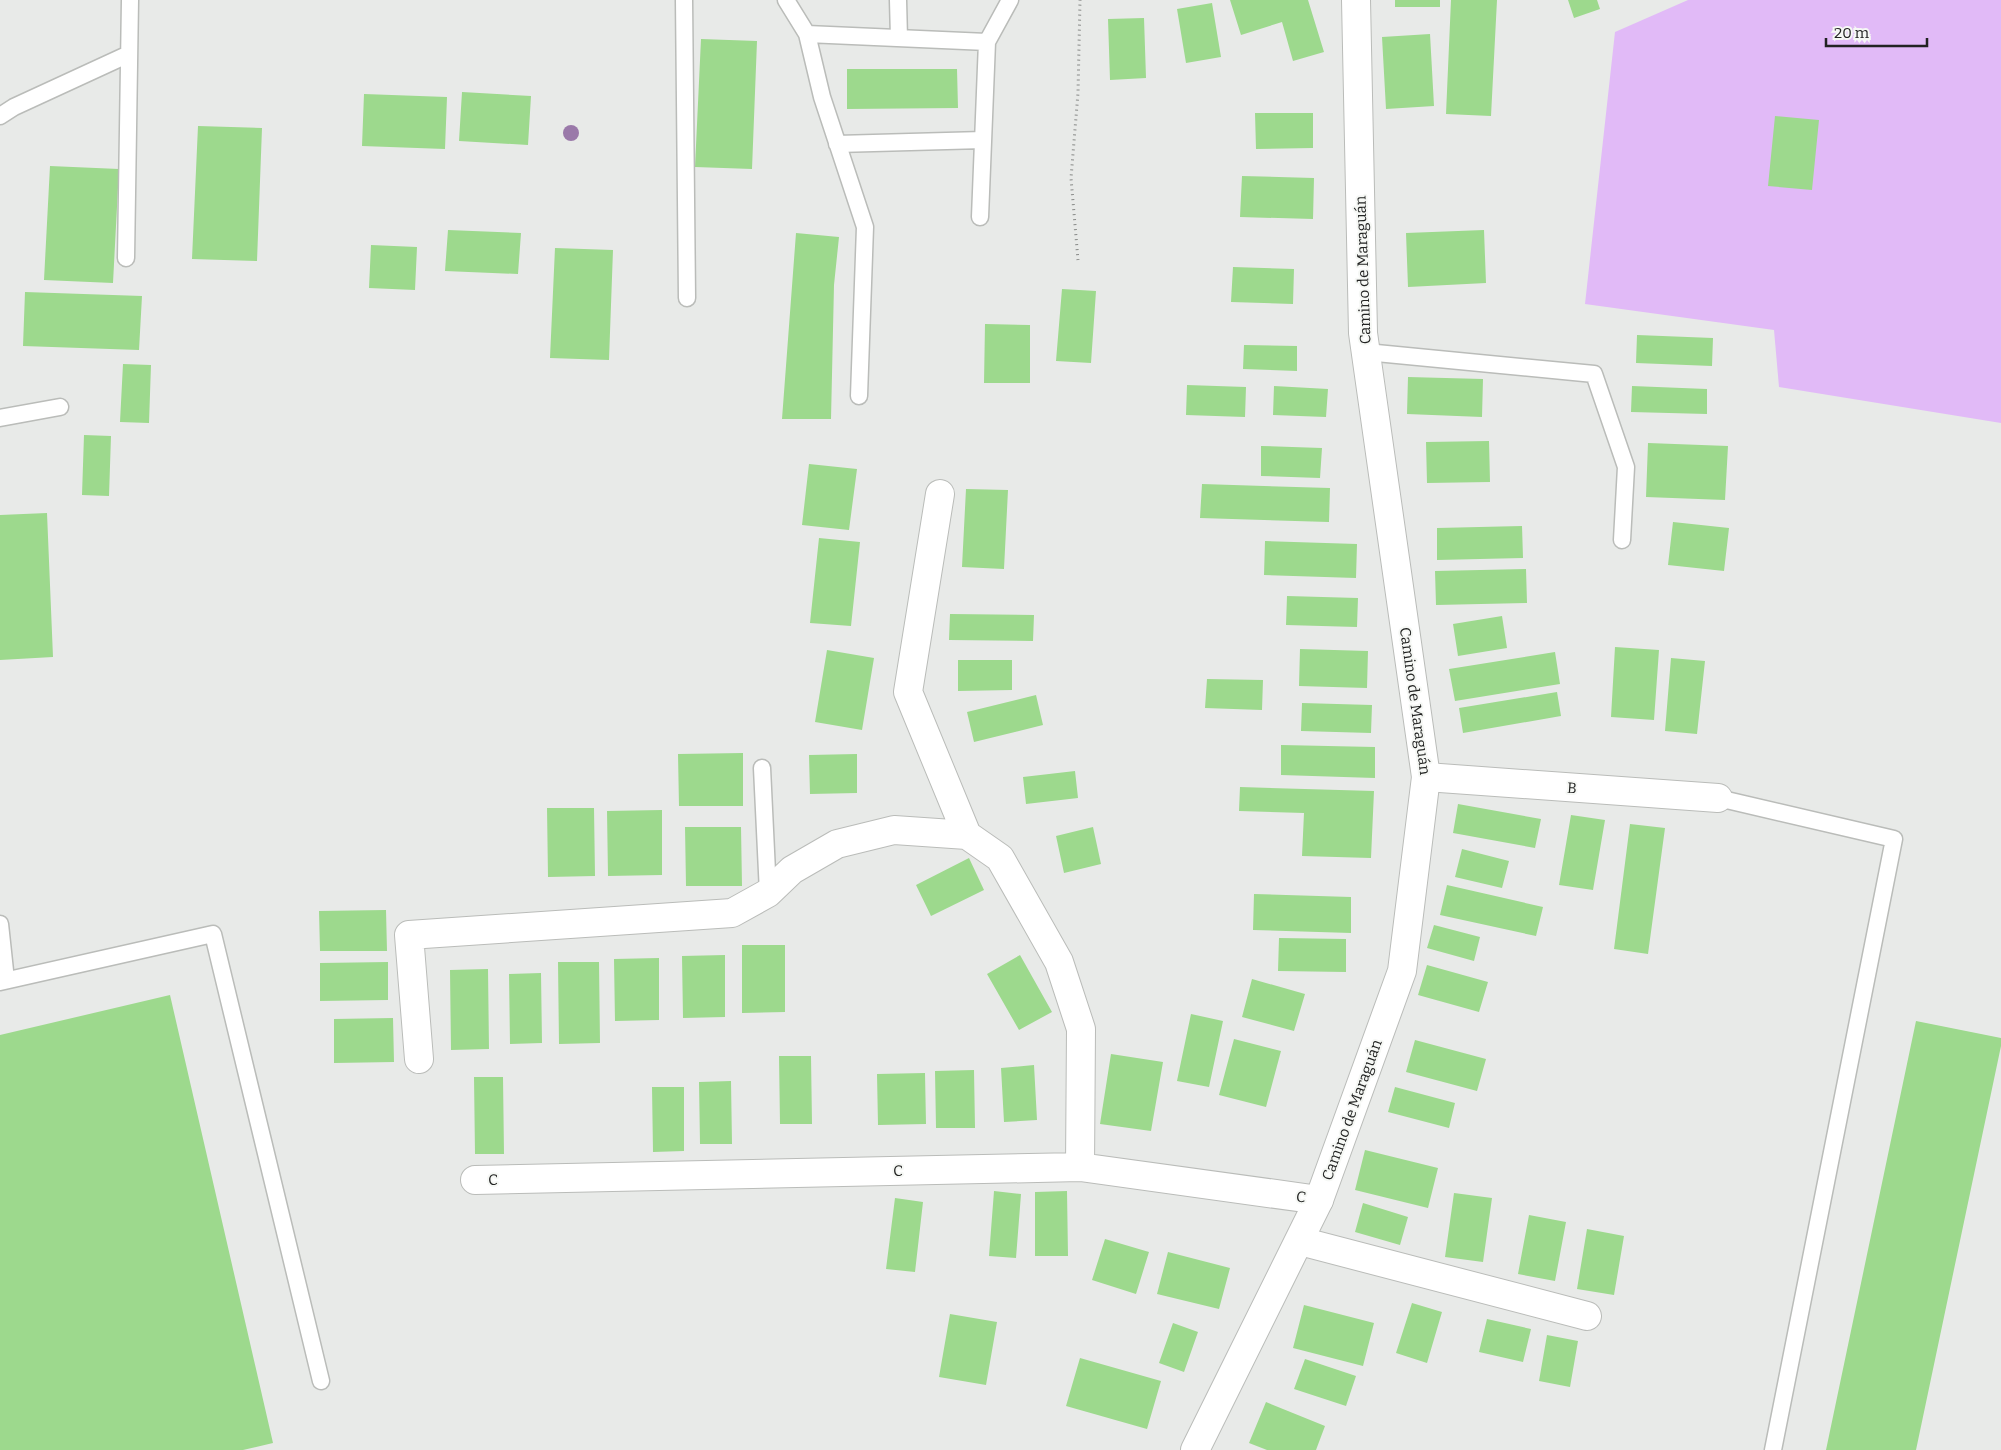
<svg xmlns="http://www.w3.org/2000/svg" width="2001" height="1450" font-family="Bitter,serif">
	<style>
		.green { fill: #e1baf7 }
		.building { fill: #9dd98d }
		.lines { fill: none; stroke-linecap: round; stroke-linejoin: round }
		.service-casing { stroke: #babcb9; stroke-width: 19 }
		.minor-casing { stroke: #babcb9; stroke-width: 30 }
		.tertiary-casing { stroke: #babcb9; stroke-width: 30 }
		.path { stroke: #878987; stroke-width: 3; stroke-dasharray: 1 4; stroke-linecap: butt }
		.service { stroke: #fff; stroke-width: 16 }
		.minor { stroke: #fff; stroke-width: 28 }
		.tertiary { stroke: #fff; stroke-width: 28 }
		.tree { fill: #9a79a9 }
		.labels { text-anchor: middle; dominant-baseline: central; stroke-width: 4; stroke-linejoin: round; paint-order: stroke }
		.street-label { font-size: 15px; fill: #222322; stroke: #f6f8f5 }
	</style>
	<rect width="100%" height="100%" fill="#e8eae8"/>
	<path class="green" d="M1688,0H2001V423L1779,387L1774,330L1585,304L1615,32Z"/>
	<path class="building" d="M1230,0H1308L1324,52L1293,61L1282,22L1241,35Z
		M1395,0H1440V7H1395Z
		M1451,0H1497L1491,116L1446,114Z
		M1568,0H1597L1600,9L1574,18Z
		M1212,3L1221,57L1186,63L1177,9Z
		M1144,18L1146,78L1110,80L1108,19Z
		M1430,34L1434,106L1386,109L1382,37Z
		M701,39L757,41L752,169L695,167Z
		M847,69H957L958,108L847,109Z
		M462,92L531,96L528,145L459,141Z
		M364,94L447,97L445,149L362,146Z
		M1255,113H1313V148L1256,149Z
		M1775,116L1819,120L1812,190L1768,186Z
		M198,126L262,128L257,261L192,259Z
		M50,166L119,169L113,283L44,280Z
		M1242,176L1314,178L1313,219L1240,217Z
		M448,230L521,233L518,274L445,271Z
		M1484,230L1486,283L1408,287L1406,233Z
		M796,233L839,237L834,285L831,419H782Z
		M371,245L417,247L415,290L369,288Z
		M555,248L613,250L609,360L550,358Z
		M1233,267L1294,269L1293,304L1231,302Z
		M1062,289L1096,291L1091,363L1056,361Z
		M25,292L142,296L139,350L23,346Z
		M985,324L1030,325V383H984Z
		M1637,335L1713,338L1712,366L1636,363Z
		M1244,345L1297,346V371L1243,369Z
		M123,364L151,365L149,423L120,422Z
		M1408,377L1483,379L1482,417L1407,414Z
		M1187,385L1246,387L1245,417L1186,415Z
		M1274,386L1328,389L1326,417L1273,415Z
		M1632,386L1707,389V414L1631,412Z
		M84,435L111,436L109,496L82,495Z
		M1489,441L1490,482L1427,483L1426,442Z
		M1648,443L1728,446L1725,500L1646,497Z
		M1261,446L1322,448L1320,478L1261,476Z
		M809,464L857,469L849,530L802,525Z
		M1202,484L1330,488L1329,522L1200,518Z
		M966,489L1008,490L1004,569L962,567Z
		M47,513L53,657L0,660V515Z
		M1673,522L1729,528L1724,571L1668,565Z
		M1522,526L1523,558L1437,560V528Z
		M819,538L860,542L851,626L810,623Z
		M1265,541L1357,544L1356,578L1264,575Z
		M1526,569L1527,603L1436,605L1435,571Z
		M1287,596L1358,598L1357,627L1286,625Z
		M950,614L1034,615L1033,641L949,640Z
		M1502,616L1507,648L1458,656L1453,624Z
		M1615,647L1659,650L1654,720L1611,717Z
		M1300,649L1368,651L1367,688L1299,686Z
		M827,650L874,658L862,730L815,722Z
		M1555,652L1560,684L1455,701L1449,669Z
		M1671,658L1705,661L1697,734L1665,731Z
		M958,660H1012V690L958,691Z
		M1207,679L1263,680L1262,710L1205,708Z
		M1557,692L1561,716L1463,733L1459,708Z
		M1036,695L1043,725L974,742L967,712Z
		M1302,703L1372,705L1371,733L1301,731Z
		M1281,745L1375,747V778L1281,775Z
		M743,753V806H679L678,754Z
		M857,754V793L810,794L809,755Z
		M1075,771L1078,798L1026,804L1023,777Z
		M1240,787L1374,791L1371,858L1302,856L1304,813L1239,811Z
		M1458,804L1541,819L1535,848L1453,833Z
		M547,808H594L595,876L548,877Z
		M662,810V875L608,876L607,811Z
		M1571,815L1605,820L1593,890L1559,885Z
		M1630,824L1665,828L1648,954L1614,949Z
		M685,827H741L742,886H686Z
		M1093,827L1101,864L1064,873L1056,836Z
		M1462,849L1509,861L1502,888L1455,877Z
		M969,858L984,890L931,916L916,885Z
		M1447,885L1543,907L1536,936L1440,915Z
		M1254,894L1351,897V933L1253,930Z
		M386,910L387,951H320L319,911Z
		M1434,925L1480,937L1474,961L1427,948Z
		M1279,938L1346,939V972L1278,971Z
		M742,945H785V1012L742,1013Z
		M725,955V1017L683,1018L682,956Z
		M1020,955L1052,1012L1019,1030L987,974Z
		M659,958V1020L615,1021L614,959Z
		M388,962V1000L320,1001V963Z
		M558,962H599L600,1043L559,1044Z
		M1427,965L1488,982L1479,1012L1418,995Z
		M488,969L489,1049L451,1050L450,970Z
		M541,973L542,1043L510,1044L509,974Z
		M1252,979L1305,994L1294,1031L1242,1017Z
		M170,995L273,1443L243,1450H0V1035Z
		M1191,1014L1223,1021L1209,1087L1177,1081Z
		M393,1018L394,1062L334,1063V1019Z
		M1916,1021L2001,1038V1046L1916,1450H1826Z
		M1234,1039L1281,1051L1266,1107L1219,1095Z
		M1415,1040L1486,1059L1477,1091L1406,1072Z
		M1111,1054L1163,1062L1151,1131L1100,1124Z
		M779,1056H811L812,1124H780Z
		M1034,1065L1037,1120L1004,1122L1001,1068Z
		M974,1070L975,1128H936L935,1071Z
		M925,1073L926,1124L878,1125L877,1074Z
		M474,1077H503L504,1154H475Z
		M731,1081L732,1144H700L699,1082Z
		M652,1087H684V1151L653,1152Z
		M1395,1087L1455,1103L1449,1128L1388,1112Z
		M1365,1150L1438,1168L1428,1208L1355,1190Z
		M994,1191L1021,1194L1016,1258L989,1256Z
		M1067,1191L1068,1256H1035V1192Z
		M1454,1193L1492,1198L1483,1262L1445,1257Z
		M895,1198L923,1202L915,1272L886,1269Z
		M1363,1203L1408,1217L1400,1245L1355,1232Z
		M1529,1215L1566,1222L1555,1281L1518,1274Z
		M1587,1229L1624,1236L1614,1295L1577,1289Z
		M1105,1239L1149,1252L1136,1294L1092,1280Z
		M1168,1252L1230,1268L1219,1309L1157,1294Z
		M1412,1303L1442,1312L1427,1363L1396,1353Z
		M1304,1305L1374,1323L1363,1366L1293,1348Z
		M950,1314L997,1322L986,1385L939,1377Z
		M1487,1319L1531,1329L1523,1362L1479,1352Z
		M1173,1323L1198,1332L1184,1372L1159,1363Z
		M1547,1335L1578,1341L1570,1387L1539,1381Z
		M1080,1358L1161,1381L1147,1429L1066,1406Z
		M1305,1359L1356,1376L1346,1406L1294,1389Z
		M1266,1402L1325,1426L1316,1450H1267L1249,1443Z"/>
	<g class="lines">
		<defs>
			<path id="service" d="M684,0L687,298
				M786,0L807,34L822,97L865,227L859,396
				M898,0L899,38
				M807,34L987,42
				M0,116L14,107L129,54
				M837,144L983,140
				M980,217L987,42L1010,0
				M126,258L130,0
				M1366,352L1594,374L1626,467L1622,540
				M0,418L60,407
				M762,768L768,893
				M1718,798L1894,839L1773,1450
				M0,924L6,980
				M0,982L213,934L321,1381"/>
			<path id="minor" d="M940,494L908,692L967,835
				M1426,777L1718,798
				M419,1059L409,935L732,913L768,893L792,870L837,844L894,830L967,835L1000,858L1059,962L1081,1029L1080,1167
				M475,1180L1080,1167L1319,1200
				M1300,1241L1587,1316"/>
			<path id="tertiary" d="M1195,1450L1319,1200L1402,971L1426,777L1363,333L1356,0"/>
		</defs>
		<use href="#service" class="service-casing"/>
		<use href="#minor" class="minor-casing"/>
		<use href="#tertiary" class="tertiary-casing"/>
		<path class="path" d="M1078,260L1071,178L1078,93L1080,0"/>
		<use href="#service" class="service"/>
		<use href="#minor" class="minor"/>
		<use href="#tertiary" class="tertiary"/>
	</g>
	<circle class="tree" cx="571" cy="133" r="8"/>
	<g class="labels">
		<g class="street-label">
			<text transform="translate(1363 270) rotate(-92)">Camino de Maraguán</text>
			<text transform="translate(1415 701) rotate(82)">Camino de Maraguán</text>
			<text transform="translate(1572 788) rotate(4)">B</text>
			<text transform="translate(1352 1110) rotate(-70)">Camino de Maraguán</text>
			<text transform="translate(898 1171) rotate(-1)">C</text>
			<text transform="translate(493 1180) rotate(-1)">C</text>
			<text transform="translate(1301 1197) rotate(8)">C</text>
		</g>
	</g>
	<path d="M1826 38v8h101v-8" fill="none" stroke="#222322" stroke-width="2.5"/>
	<text x="1834" y="38" font-size="15" fill="#222322" stroke="#f6f8f5" stroke-width="4" paint-order="stroke">20 m</text>
</svg>
